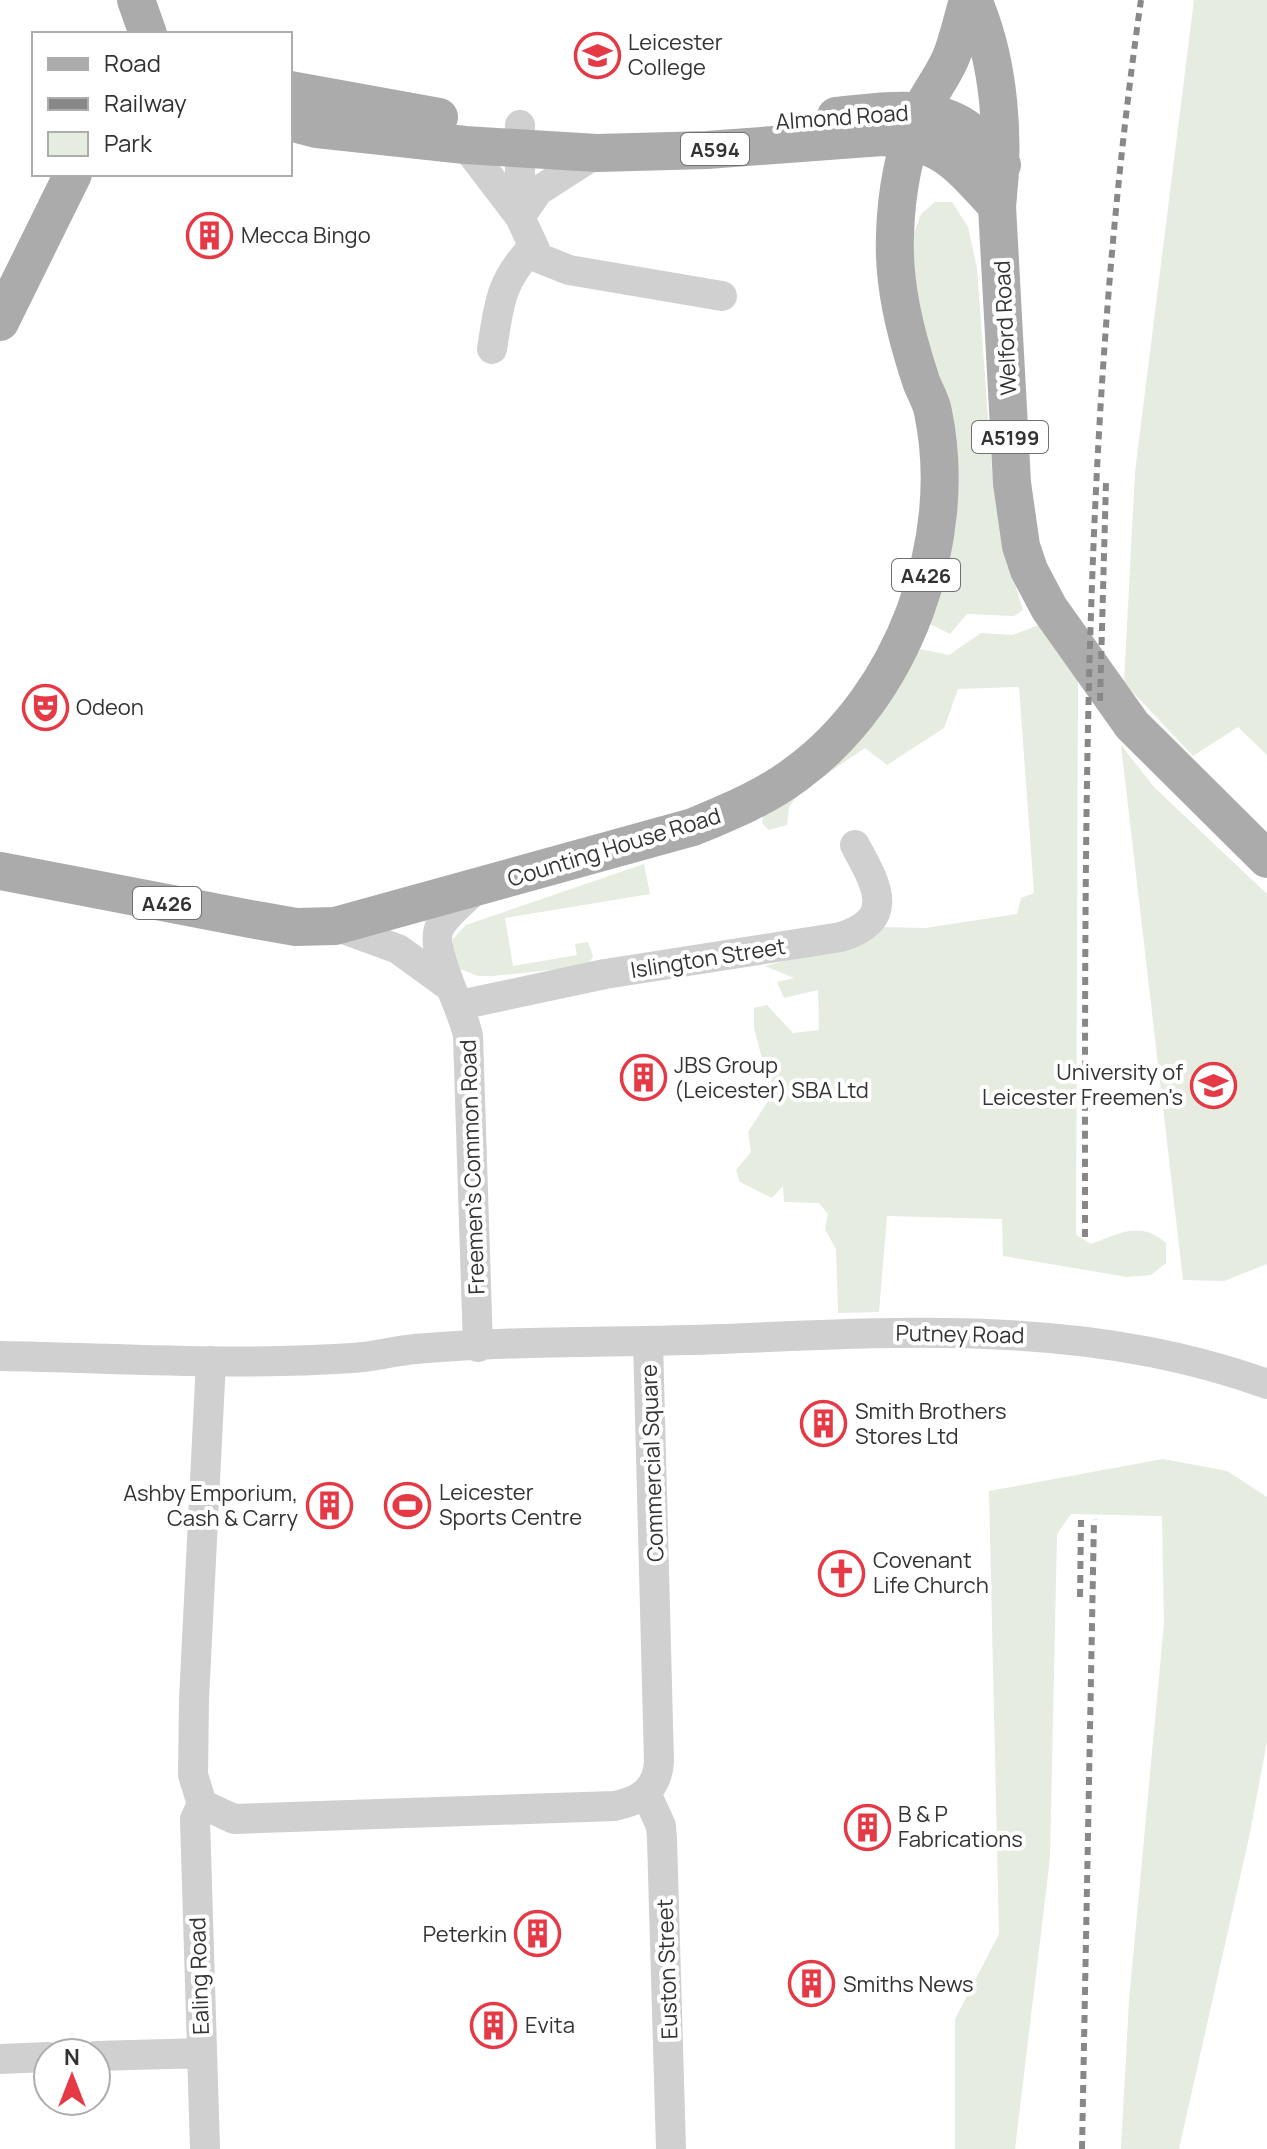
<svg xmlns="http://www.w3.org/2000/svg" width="1267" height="2149" font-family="Manrope,sans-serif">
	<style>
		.green { fill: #e6ecdf }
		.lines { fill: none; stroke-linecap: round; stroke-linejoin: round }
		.minor { stroke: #d0d0d0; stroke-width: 30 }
		.major { stroke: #ababab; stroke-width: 38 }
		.rail { stroke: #888; stroke-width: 6; stroke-dasharray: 8 6; stroke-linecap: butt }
		.labels { text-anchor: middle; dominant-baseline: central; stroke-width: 8; stroke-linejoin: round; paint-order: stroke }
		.shield { fill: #fff; stroke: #707070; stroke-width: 2 }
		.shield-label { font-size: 20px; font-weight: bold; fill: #333 }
		.poi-label { font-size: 22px; fill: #333; stroke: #fff; text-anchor: start }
		.street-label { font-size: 22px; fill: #333; stroke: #fff }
	</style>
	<rect width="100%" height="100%" fill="#fff"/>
	<path class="green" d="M1194,0H1267V755L1238,727L1193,756L1124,683L1135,472Z
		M935,202H952L968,227L977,268L992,472L1004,549L1023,610L1014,616L967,614L950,634L930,624L944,581L909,247L921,214Z
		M1041,624L1078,677L1076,1235L1091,1244C1119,1234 1140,1220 1166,1243V1263L1151,1275L1127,1277L1003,1256L1002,1219L887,1216L879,1312L838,1313L836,1249L825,1229L828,1214L819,1203L784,1202L783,1186L772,1198L740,1182L736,1170L751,1152L748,1132L768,1101V1081L754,1028V1008L767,1005L793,1033L819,1030L818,990L784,998L777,982L794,978L765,966L821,952L879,927L925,928L1017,914L1021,898L1034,893L1019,687L958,689L944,728L887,765L865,748L799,793L789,807L787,825L769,830L762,823L764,811L888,700L920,649L949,655L981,633L1013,635Z
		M1121,745L1154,787L1267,894V1264L1224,1281L1183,1280Z
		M644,864L650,894L505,918L513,966L577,955L575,944L588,942L593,956L588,966L493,976H478L460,969L453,954V939L466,925Z
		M1163,1459L1227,1471L1267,1497V1741L1250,1833L1179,2149H1121L1129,2001L1164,1623L1162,1516L1071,1514L1057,1534L1050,1858L1015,2149H955V2019L999,1934L989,1491Z"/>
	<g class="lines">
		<path class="minor" d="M520,125V217L539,258L569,270L722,296
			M465,145L520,217L538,191L597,153
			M492,349C499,304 500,282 532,248
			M476,889C465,900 449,912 441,925C426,945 463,1007 468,1036L478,1347
			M335,926L398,949L449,986
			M460,1005L605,974L841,937C898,919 876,884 855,845
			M0,1356C117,1358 235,1366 352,1358C373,1357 394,1351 415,1349C517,1340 621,1343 723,1339C905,1331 1092,1320 1267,1384
			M211,1361L194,1699L193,1775L202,1804L234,1819L614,1806C640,1801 657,1790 659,1762L648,1341
			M646,1793L661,1826L662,1839L671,2149
			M202,1804L195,1819L205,2149
			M96,2056L202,2053
			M0,2059L48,2057"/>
		<path class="major" d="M136,0L148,34
			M973,0C1000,62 1005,140 997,206L1012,483L1021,546L1029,570L1049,608L1132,725L1267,859
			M290,90L439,117
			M836,116C879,112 928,102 966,128C980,137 991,153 1002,165
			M290,122L317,129L465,145L597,153L707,150L882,137C943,142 957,163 997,206
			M0,322L73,174
			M0,871L256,920L296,927L335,926L693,827C729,812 764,798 796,774C903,696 960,541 933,412C931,400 923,389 920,378C905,332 893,284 895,235C896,194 904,148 921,111C930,91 946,73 953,52C959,35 963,17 968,0"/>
		<path class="rail" d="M1100,701L1106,482
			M1085,1237C1085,822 1082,411 1141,0
			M1080,1597L1081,1520
			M1082,2149L1094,1519"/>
	</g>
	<defs>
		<symbol id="university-ring" viewBox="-11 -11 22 22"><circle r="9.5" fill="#fff" stroke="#e63946" stroke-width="1.5"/><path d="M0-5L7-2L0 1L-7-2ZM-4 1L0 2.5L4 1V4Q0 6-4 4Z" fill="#e63946"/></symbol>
		<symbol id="building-ring" viewBox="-11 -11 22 22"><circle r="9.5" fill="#fff" stroke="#e63946" stroke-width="1.5"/><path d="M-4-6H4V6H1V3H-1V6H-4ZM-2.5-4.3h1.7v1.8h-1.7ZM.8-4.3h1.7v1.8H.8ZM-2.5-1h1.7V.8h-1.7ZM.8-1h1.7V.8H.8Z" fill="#e63946"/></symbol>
		<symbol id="theatre-ring" viewBox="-11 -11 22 22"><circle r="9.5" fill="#fff" stroke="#e63946" stroke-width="1.5"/><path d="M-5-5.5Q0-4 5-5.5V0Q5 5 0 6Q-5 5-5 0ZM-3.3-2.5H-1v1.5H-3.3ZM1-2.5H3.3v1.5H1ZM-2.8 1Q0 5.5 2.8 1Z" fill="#e63946"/></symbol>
		<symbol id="stadium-ring" viewBox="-11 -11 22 22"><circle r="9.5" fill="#fff" stroke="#e63946" stroke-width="1.5"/><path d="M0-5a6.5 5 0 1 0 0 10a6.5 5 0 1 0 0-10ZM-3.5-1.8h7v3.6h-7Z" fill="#e63946"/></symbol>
		<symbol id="church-ring" viewBox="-11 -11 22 22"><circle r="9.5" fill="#fff" stroke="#e63946" stroke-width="1.5"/><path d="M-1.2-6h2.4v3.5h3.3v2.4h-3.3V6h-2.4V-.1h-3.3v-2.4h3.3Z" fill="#e63946"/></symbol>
	</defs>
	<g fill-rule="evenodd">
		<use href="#university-ring" x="572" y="30" width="51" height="51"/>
		<use href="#building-ring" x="184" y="210" width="51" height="51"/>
		<use href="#theatre-ring" x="20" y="682" width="51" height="51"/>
		<use href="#building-ring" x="618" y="1052" width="51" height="51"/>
		<use href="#university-ring" x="1188" y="1060" width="51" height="51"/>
		<use href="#building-ring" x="798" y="1398" width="51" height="51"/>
		<use href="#stadium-ring" x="382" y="1480" width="51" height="51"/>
		<use href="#building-ring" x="304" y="1480" width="51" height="51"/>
		<use href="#church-ring" x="816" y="1548" width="51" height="51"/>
		<use href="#building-ring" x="842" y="1802" width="51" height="51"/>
		<use href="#building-ring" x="512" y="1908" width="51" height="51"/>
		<use href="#building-ring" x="786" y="1958" width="51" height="51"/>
		<use href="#building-ring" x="468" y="2000" width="51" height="51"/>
	</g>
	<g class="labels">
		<g class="shield">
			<rect x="681" y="133" width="68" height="32" rx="6"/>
			<rect x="972" y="421" width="76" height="32" rx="6"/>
			<rect x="892" y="559" width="68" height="32" rx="6"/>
			<rect x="133" y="887" width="68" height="32" rx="6"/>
		</g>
		<g class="shield-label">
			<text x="715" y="149">A594</text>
			<text x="1010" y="437">A5199</text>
			<text x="926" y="575">A426</text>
			<text x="167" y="903">A426</text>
		</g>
		<g class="poi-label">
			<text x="628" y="42">Leicester<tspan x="628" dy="25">College</tspan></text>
			<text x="241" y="235">Mecca Bingo</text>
			<text x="76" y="707">Odeon</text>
			<text x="674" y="1065">JBS Group<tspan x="674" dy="25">(Leicester) SBA Ltd</tspan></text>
			<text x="1183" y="1072" text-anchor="end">University of<tspan x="1183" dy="25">Leicester Freemen's</tspan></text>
			<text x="855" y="1411">Smith Brothers<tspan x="855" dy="25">Stores Ltd</tspan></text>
			<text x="439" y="1492">Leicester<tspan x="439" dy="25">Sports Centre</tspan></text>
			<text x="298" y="1493" text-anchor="end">Ashby Emporium,<tspan x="298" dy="25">Cash &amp; Carry</tspan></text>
			<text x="873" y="1560">Covenant<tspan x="873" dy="25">Life Church</tspan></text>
			<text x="898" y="1814">B &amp; P<tspan x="898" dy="25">Fabrications</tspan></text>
			<text x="507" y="1934" text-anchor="end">Peterkin</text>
			<text x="843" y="1984">Smiths News</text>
			<text x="525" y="2025">Evita</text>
		</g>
		<g class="street-label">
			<text transform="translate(842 117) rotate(-4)">Almond Road</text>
			<text transform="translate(1005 328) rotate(-93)">Welford Road</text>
			<text transform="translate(614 847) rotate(-17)">Counting House Road</text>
			<text transform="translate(708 958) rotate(-9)">Islington Street</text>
			<text transform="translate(472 1167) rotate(-92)">Freemen's Common Road</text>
			<text transform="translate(960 1334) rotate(1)">Putney Road</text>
			<text transform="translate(652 1463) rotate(-92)">Commercial Square</text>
			<text transform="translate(667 1969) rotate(-92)">Euston Street</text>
			<text transform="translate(199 1976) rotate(-92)">Ealing Road</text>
		</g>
	</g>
	<rect x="32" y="32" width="260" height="144" fill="#ffffff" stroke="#adadad" stroke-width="2"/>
	<rect x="48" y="58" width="40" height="12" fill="#ababab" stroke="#adadad" stroke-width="2"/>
	<text x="104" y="72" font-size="24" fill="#333333">Road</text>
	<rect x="48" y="98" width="40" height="12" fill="#888888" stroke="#adadad" stroke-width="2"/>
	<text x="104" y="112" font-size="24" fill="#333333">Railway</text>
	<rect x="48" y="132" width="40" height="24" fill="#e6ecdf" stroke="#adadad" stroke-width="2"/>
	<text x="104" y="152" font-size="24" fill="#333333">Park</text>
	<g transform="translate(72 2077)"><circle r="38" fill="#ffffff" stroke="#adadad" stroke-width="2"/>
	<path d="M0-6L14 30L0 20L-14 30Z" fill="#e63946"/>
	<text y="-12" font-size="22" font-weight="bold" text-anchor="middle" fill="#333333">N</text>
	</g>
</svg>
